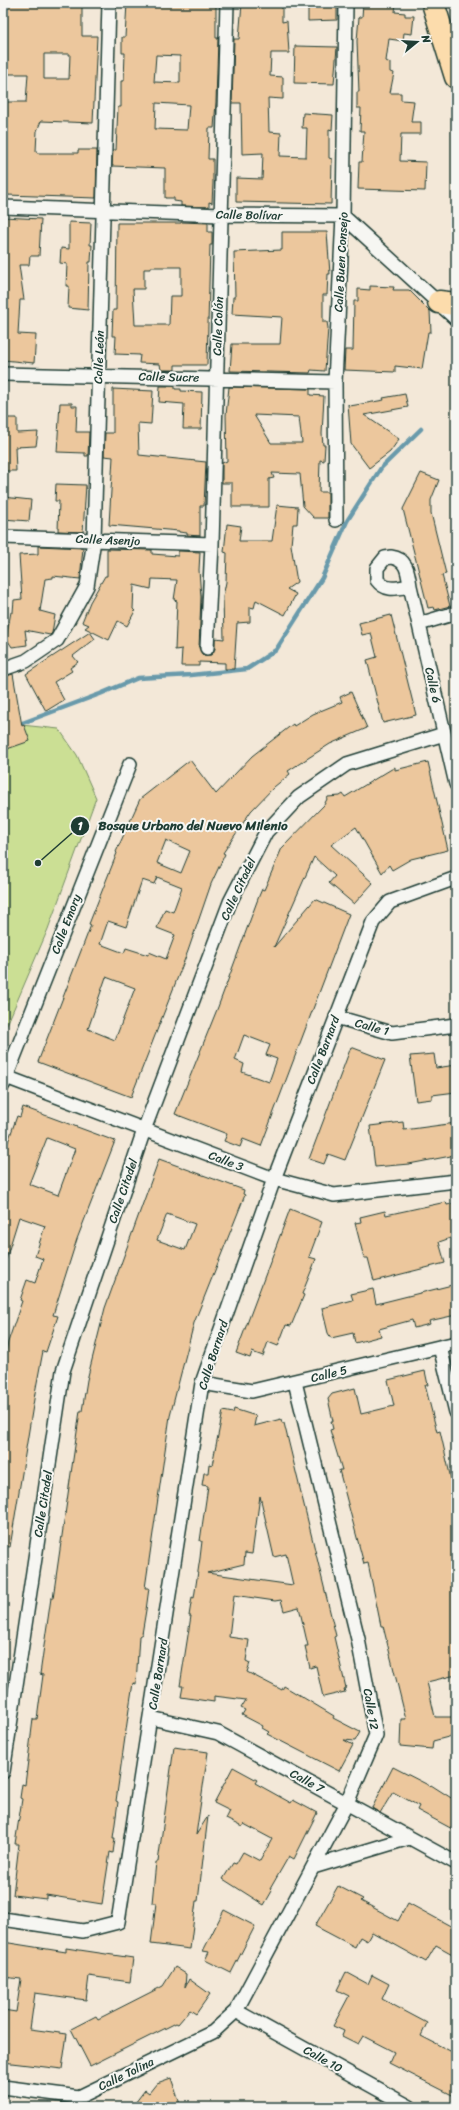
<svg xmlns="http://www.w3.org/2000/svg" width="459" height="2110" font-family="Sriracha,sans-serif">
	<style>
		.green { fill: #cbdf94; stroke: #758e64 }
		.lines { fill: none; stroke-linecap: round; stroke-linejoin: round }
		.stream { stroke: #699aab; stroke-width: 4.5 }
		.building { fill: #ecc79d; stroke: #1f3d34; fill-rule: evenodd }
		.street-casing { stroke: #1f3d34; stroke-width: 16 }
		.highway-casing { stroke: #1f3d34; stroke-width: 25 }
		.street { stroke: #f6f6f2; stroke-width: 13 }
		.highway { stroke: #fcdcac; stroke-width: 22 }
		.labels { text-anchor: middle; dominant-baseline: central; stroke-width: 4; stroke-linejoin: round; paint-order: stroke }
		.street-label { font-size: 12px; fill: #1f3d34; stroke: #f6f6f2 }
		.leader { fill: none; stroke: #1f3d34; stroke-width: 1.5 }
		.callout-dot { fill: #1f3d34; stroke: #f6f6f2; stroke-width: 1.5 }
		.mark-label { font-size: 12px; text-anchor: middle; font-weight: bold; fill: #fff }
		.callout-label { font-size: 13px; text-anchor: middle; font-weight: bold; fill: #1f3d34; stroke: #f6f6f2; stroke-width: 4; stroke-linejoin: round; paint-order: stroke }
	</style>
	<rect width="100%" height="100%" fill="#f3e8d8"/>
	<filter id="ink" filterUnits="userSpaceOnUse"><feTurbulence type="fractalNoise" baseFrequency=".025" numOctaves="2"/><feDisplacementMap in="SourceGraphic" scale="8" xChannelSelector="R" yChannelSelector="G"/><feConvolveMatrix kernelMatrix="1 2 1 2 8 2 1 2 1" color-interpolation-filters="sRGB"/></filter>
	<g filter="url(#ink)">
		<path class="green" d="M3,723L59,729L77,755L96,798L48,929L3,1034Z"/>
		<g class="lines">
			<path class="stream" d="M17,725L100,694L138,678L191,675L247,669L276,650L322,578L347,521L381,468L421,429"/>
		</g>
		<path class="building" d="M5,3H82V36H97L93,123L41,121L37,131L36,151L37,153H78V150H97L96,198L6,195V167L3,166L5,102H26L28,74H3L6,26H3V22ZM44,54H70L69,79H44Z
			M127,3H216V38H218L216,102L214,128H209L208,159H213V183L212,203L209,202V207L181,206V202L174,201V198H165V168L112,166L113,150H116L118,107H121V81H124L125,53H122V37H125ZM156,55L180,56V83L154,82ZM156,103L189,105L187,130L155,129Z
			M242,3H282V22L287,21L289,53H271L270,76L283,77V99L268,98L269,132L281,133L280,156L306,157L307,128H302L303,113L333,115L332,130L329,129V158L332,159L331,204L236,202V178L262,179L263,153L242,154L241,103H232L234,39H239Z
			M363,3H396L395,12L405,13V16H414L412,34L404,33L403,41L389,39L386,61L390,63V72L394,73L390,93H401V100L414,101L411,122H421V134H401L400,161L426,162L425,191L358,189L359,162H362L364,131H360L361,108H357V92H359L357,41L359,17H362Z
			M337,5V20L308,21V6Z
			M295,46L337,47L334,84L294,83Z
			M3,217L41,219L39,256H30L29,265H19L24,300H20L18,334L36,335L34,363L3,360Z
			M69,222L91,223L90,245H92L91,262H89L88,310L68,308L69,286H66L67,264L60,263L61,248L69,249Z
			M181,222L208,223V232H212V245H210L207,365H175V370H161L160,364L139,363L140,355L115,354L116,336H112L113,310H116L117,223H181ZM151,267H181V296H170L169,325H135L133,289H144V269H151Z
			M282,232H327L330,274H328L327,295H323V322H327L328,328L325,371L311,370L310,373L230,371L232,344H280L282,317L232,314L233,297H235L234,252L282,250Z
			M370,286L394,287L393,290H409L430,311L431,332H428L422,369L395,366V372L344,370L345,350H353L354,301H358V289L370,290Z
			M160,386H175V389H181V391L202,392L201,429H183L184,404L159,402Z
			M229,387L310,389V395L324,396L322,434L323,445H325L324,461L320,460L319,492H328V518H314L303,506L300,474L272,473L274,478L269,479V507H232V483H222V463L227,461L226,415ZM254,415L299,417L302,443H271Z
			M113,389L153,391L151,424L138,423L139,455L206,462L204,506H200V536L187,535V533L179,532V531L109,525L113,457L104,456L105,433H113Z
			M405,394L408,407L364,415L399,439L390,452L369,468L351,444L348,404L350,406L384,400L383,398Z
			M60,403H72V406H77L76,432H89L88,456H85V453L57,452Z
			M3,418H17V433L38,432L36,446L15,447L16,471H3Z
			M421,473L439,480L431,500V513L446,574L442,575L450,606L435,610L434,607L428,608L403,509Z
			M56,484L86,485L83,532L58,531L59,501H55Z
			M3,497L31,500L29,521L3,519Z
			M277,505L298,507L297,524H293L291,545L297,582L287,589L296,594L285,615L256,600L254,608L250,607V622L237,623L234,669H225V663L199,662V666H181L182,649L175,650L177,601L174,600L177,580L152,579L151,589L134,585L133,609L135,611L127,626L118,621L109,640L85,628L89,625L82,622L90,602L105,576H107V549L152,550V554L178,556V551L200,552L199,570L201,597L199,648L203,655H211L215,649V638L224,639L223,597L226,582L227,553L224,552L227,524L241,526L239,541H272Z
			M38,546L83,548L80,579L53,576V578L45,579L40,611L55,615L52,633L50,635L25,630L27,645L12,647L6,638L11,612H13L14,600L22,599L19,555L38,554Z
			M391,615L416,715L383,723L367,660L377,657L371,633L362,635L359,623Z
			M90,632L95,639L73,656L78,662L70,668L72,671L54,682L64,700L46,711L26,674Z
			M13,674L22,726L24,725L30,741L7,749L3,737V677Z
			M351,692L367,728L330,744L288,771L290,774L274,787L251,811L223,853L225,854L211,884L188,951L131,1097L38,1062L91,925L89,924L117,853L116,852L140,799L190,760L216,794L252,756L293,724L294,726L313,714L342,702L340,697ZM166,840L190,851L181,873L157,863ZM157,877L182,887L173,912L165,909L157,928L175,935L166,959L149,952L148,955L126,948L124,953L100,944L108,921L126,927L142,880L154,884ZM106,977L135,988L115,1040L88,1029Z
			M428,762L448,850L411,859L392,870L389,865L382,873L356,827L331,845L373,883L354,904L329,883L335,876L314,857L274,947L315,899L349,914L261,1146L243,1139L240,1147L224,1141L227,1134L175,1114L218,1007L259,896L262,889L264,890L282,848L324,805L328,797L340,796L343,794L345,797L395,767V770ZM244,1035L270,1045L266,1055L277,1059L269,1082L242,1072L244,1064L235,1060Z
			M351,1047L385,1060L345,1160L328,1154L324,1164L309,1159Z
			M434,1054L436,1068L456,1065V1092L432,1095V1099L416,1101L410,1056Z
			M23,1107L115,1141L77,1239L53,1315L58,1316L46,1352L43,1351L35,1393L10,1547L3,1546V1370L8,1342L22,1301L20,1300L27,1280L35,1283L43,1259L35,1256L45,1226L19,1217L6,1259L3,1258V1156L17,1116L20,1117ZM47,1138L75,1149L58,1195L29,1184Z
			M403,1122L404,1130L456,1123V1155L409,1164L375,1167L370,1126Z
			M159,1159L244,1190L243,1194L245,1195L194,1323L170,1416L145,1588H149L146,1610L142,1634L139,1636L136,1684L133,1683L129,1709L116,1801L118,1802L113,1838H115L113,1853L110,1852L102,1904L46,1895V1899L13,1895L19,1844H15L22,1799L20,1798L22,1784L25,1785L33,1719H37L43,1675L40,1674L45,1639L51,1598H53L80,1411H82L87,1380L105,1308ZM167,1214L195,1224L185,1250L157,1240Z
			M446,1202L447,1205L456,1203V1236L439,1242L445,1263L374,1281L368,1258H364L355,1223L361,1222L360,1217L385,1211L386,1215Z
			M290,1209L322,1222L309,1257L316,1259L302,1294L304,1295L291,1326L286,1325L278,1346L268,1342L263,1356L252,1352L250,1358L236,1353Z
			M456,1284V1315L429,1321L430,1324L414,1328L412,1320L379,1329L381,1336L355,1343L353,1333L331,1338L328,1333L322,1308L353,1300L351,1294L373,1289L376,1304Z
			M425,1371L428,1385H425L437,1432L440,1431L456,1501V1675L427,1682L435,1717H456V1735L433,1741L432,1749L400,1746L401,1719H406L383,1626H381L368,1563L364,1564L339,1470H342L330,1430L333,1429L331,1421H333L328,1399L332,1394L355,1388L361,1414L394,1406L388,1380Z
			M234,1409L256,1416L254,1426L281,1419L282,1423H284L336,1636L334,1637L346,1688L344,1689L345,1692L323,1697L316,1666L310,1668L305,1646H308L299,1607L284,1611L281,1600L275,1601L234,1595L229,1637L249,1640L246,1661L250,1663L247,1672L282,1690L284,1686L334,1716L333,1718L360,1732L355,1741L344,1740L353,1745L339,1771L267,1734L269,1732L262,1728L263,1726L242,1715L245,1710L241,1708L246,1700L214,1696V1702L181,1697L183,1686H180L191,1616H189L192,1597L194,1598L200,1558L202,1541H200L208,1486L202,1485L204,1473H208L209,1464L212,1465L223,1411L233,1413ZM260,1496L274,1557L286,1554L293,1585L207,1573L244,1564L245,1553L252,1554Z
			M174,1747L208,1752L196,1835L208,1816L198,1901H196L190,1949L151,1944L156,1903H152L156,1862H158Z
			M233,1767L257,1780L255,1783L291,1803L293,1800L317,1813L294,1859L289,1856L270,1889L272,1891L264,1905L223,1879L233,1863L236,1864L243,1852L260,1861L272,1839L244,1824L242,1827L226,1819L230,1811L214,1803Z
			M393,1767L430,1786L431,1785L456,1801V1831L417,1810L419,1806L393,1792L380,1813L372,1808Z
			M338,1886L363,1899L361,1901L398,1921L408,1903L456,1929V1956L436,1945L426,1962L372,1932L367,1941L360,1937L355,1947L315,1926Z
			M224,1910L255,1926L231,1973L205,1960L209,1952L203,1951Z
			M3,1942L66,1952V1948L133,1958L130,1982L89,1976L86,2000L35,1993L30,2029L67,2034L62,2069L3,2062V2010L16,2012L21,1979L3,1977Z
			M175,1967L186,1974L185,1987L189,1979L210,1994L196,2014L190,2010L178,2024L176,2023L90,2066L71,2029L96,2016L98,2019L163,1986Z
			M346,1972L368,1984L372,1975L389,1984L382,1999L427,2023L421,2036L456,2054V2097L389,2063L394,2052L363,2036L358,2044L342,2036L344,2031L333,2026L349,1996L337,1990Z
			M171,2078L181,2107H132L145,2090L149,2093L157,2083Z"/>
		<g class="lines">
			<defs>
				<path id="street" d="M3,207L221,215L343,216L456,319
					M3,374L335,382
					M336,520L335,382L343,216L346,3
					M3,537L212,544
					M391,557C407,559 408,572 410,586C397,588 386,592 377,580V568L385,558Z
					M410,586L456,784
					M419,624L456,613
					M207,648L212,544L227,3
					M3,669L26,661L57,640L87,586L94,540L109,3
					M336,1017L392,1033L456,1025
					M6,1077L274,1179L334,1195L456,1181
					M3,1085L130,764
					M440,1347L456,1412
					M202,1383L252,1391L456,1343
					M151,1718L218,1733L456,1863
					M3,1772L63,1371L144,1130L230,902L266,832L299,797L347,764L444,734
					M313,1867L409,1838
					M3,1919L83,1931L118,1922L202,1383L274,1179L373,922L390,902L456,878
					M236,2011L410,2107
					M3,2087L79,2097L213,2032L236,2011L347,1803L376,1735L358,1639L295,1382"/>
				<path id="highway" d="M433,3L456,77
					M439,302L456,304"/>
			</defs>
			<use href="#street" class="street-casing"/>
			<use href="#highway" class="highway-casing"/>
			<use href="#street" class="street"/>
			<use href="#highway" class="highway"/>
		</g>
	</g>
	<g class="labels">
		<g class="street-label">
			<text transform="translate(249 215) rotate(1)">Calle Bolívar</text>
			<text transform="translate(341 262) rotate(-87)">Calle Buen Consejo</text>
			<text transform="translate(218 326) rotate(-88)">Calle Colón</text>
			<text transform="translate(99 357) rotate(-88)">Calle León</text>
			<text transform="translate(169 377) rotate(1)">Calle Sucre</text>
			<text transform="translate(108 540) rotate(2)">Calle Asenjo</text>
			<text transform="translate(433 685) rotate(77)">Calle 6</text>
			<text transform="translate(238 889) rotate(-65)">Calle Citadel</text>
			<text transform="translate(66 924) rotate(-69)">Calle Emory</text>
			<text transform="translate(372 1027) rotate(15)">Calle 1</text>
			<text transform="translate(323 1050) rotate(-69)">Calle Barnard</text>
			<text transform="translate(226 1161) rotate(21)">Calle 3</text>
			<text transform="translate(123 1191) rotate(-71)">Calle Citadel</text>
			<text transform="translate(213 1355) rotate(-72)">Calle Barnard</text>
			<text transform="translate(329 1374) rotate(-14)">Calle 5</text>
			<text transform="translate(43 1504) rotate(-81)">Calle Citadel</text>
			<text transform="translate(158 1674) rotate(-81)">Calle Barnard</text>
			<text transform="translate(371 1709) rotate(80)">Calle 12</text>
			<text transform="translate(307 1781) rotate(29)">Calle 7</text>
			<text transform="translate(323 2059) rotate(29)">Calle 10</text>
			<text transform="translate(126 2074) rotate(-26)">Calle Tolina</text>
		</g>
	</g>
	<path class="leader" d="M38 863L80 826"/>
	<g class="callout-dot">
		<circle cx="38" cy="863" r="4"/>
		<circle cx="80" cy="826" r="10"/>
	</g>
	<g class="mark-label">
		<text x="80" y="830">1</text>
	</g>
	<g class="callout-label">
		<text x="193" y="830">Bosque Urbano del Nuevo Milenio</text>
	</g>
	<rect width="459" height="2110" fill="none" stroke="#f6f6f2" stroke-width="16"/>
	<rect x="8" y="8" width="443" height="2094" fill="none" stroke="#1f3d34" stroke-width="1.5" filter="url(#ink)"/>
	<g transform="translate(417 42) rotate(72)" stroke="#f6f6f2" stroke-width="3" paint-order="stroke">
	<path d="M0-3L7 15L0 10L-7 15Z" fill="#1f3d34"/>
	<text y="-6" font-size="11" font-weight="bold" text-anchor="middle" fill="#1f3d34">N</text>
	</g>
</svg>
